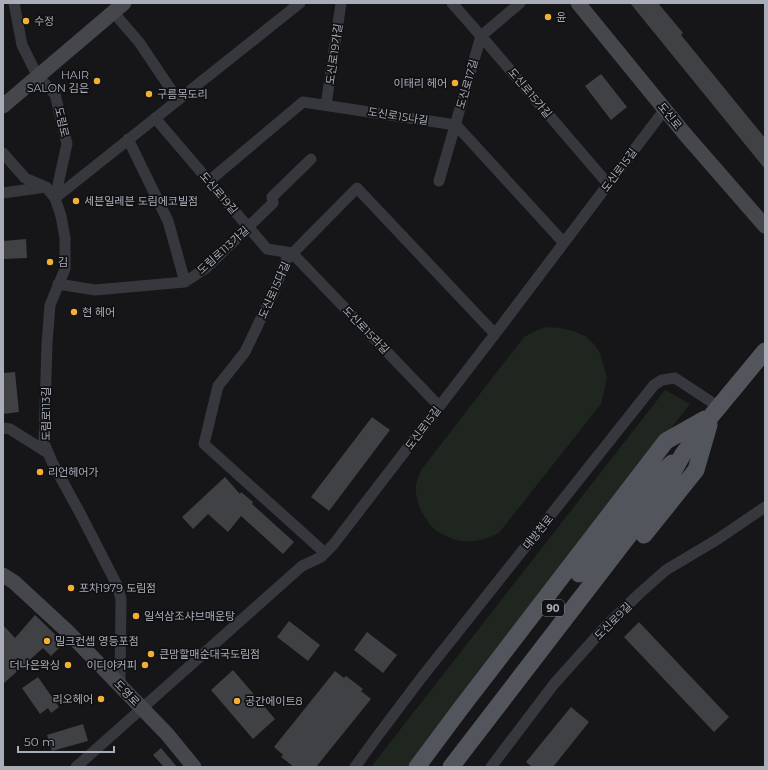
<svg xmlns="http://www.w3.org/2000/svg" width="768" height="770" font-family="Montserrat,'Noto Sans KR',sans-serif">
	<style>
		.green { fill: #1e261f }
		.building { fill: #404145 }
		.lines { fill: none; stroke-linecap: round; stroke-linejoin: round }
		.street { stroke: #37383d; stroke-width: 11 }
		.secondary { stroke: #45474d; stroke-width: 15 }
		.primary { stroke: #53555c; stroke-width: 17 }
		.poi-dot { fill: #f2b134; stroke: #111113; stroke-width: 1.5 }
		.labels { text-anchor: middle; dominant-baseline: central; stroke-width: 3.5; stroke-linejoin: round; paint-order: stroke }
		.shield { fill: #111113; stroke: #7b7e86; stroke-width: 1 }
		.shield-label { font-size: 10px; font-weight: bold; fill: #a8adb8 }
		.poi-label { font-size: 11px; fill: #a8adb8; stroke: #111113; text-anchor: start }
		.street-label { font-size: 11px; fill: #a8adb8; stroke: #111113 }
	</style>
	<rect width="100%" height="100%" fill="#161618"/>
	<path class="green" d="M547,327L560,328L573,331L585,336L594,344L600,353L607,378L601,404L499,533C488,538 475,543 463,541C456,541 442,535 437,531C425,522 414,501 416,485C417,480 419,475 421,470L524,337L535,331Z
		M665,390L690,404L408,767H371Z"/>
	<path class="building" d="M630,3H658L683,33L681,35L765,138V169Z
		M601,74L627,107L611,120L585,86Z
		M26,239L27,258L3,259V241Z
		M15,372L19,412L3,414V373Z
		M372,417L390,430L329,511L311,497Z
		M225,477L240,494L241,492L253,502L252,504L294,542L283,554L241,516L228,532L208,514L193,529L182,517Z
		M35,615L64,643L51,656L43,648L3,684V625L15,638Z
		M289,621L320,645L308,661L277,637Z
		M639,622L729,717L714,732L624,637Z
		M367,632L397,655L383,673L354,650Z
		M233,670L275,719L253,739L211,690Z
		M335,671L344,678L346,676L363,689L361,691L371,699L316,767H294L281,757L283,755L274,747Z
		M38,677L59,707L51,713L48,708L40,714L22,688Z
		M571,707L589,722L553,767H532L526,762Z
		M83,724L88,741L52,751L47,735Z
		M161,748L177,767H164L153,755Z"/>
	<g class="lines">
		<path class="street" d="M14,3L22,45L38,77L55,94L67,144L55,198
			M452,3L481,36L608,184
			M113,12L139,42L178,100
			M326,105L341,3
			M155,118L267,249L292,253L439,406
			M128,139L168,221L185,282
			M3,153L25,178L46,187L55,198L61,216L65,238V269L50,305L47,343L44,443L52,462L80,513L118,587L121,599L120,686
			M209,181L303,102L456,125L564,243
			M439,181L481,36L520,3
			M3,193L46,187
			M55,198L300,3
			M58,284L95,290L185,282L206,268L273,203L272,197L311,159
			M3,428L10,429L48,453
			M325,553L204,444L218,386L245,352L274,291L286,260L357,188L495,334
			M76,767L302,566L321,557L333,545L495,334L665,109
			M355,767L376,738L422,677L654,385L662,380L675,378L719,407
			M491,767L554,684L605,627L640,593L666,570L718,539L765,507"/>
		<path class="secondary" d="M578,3L684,133L765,226
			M3,106L124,3
			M3,575L14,582L67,631L167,734L194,767"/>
		<path class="primary" d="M644,535L696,470L709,425
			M579,574L648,485L672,463
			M417,767L461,708L666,441L705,419
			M451,767L660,495L683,454L712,415L765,351"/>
	</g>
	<g class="poi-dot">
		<circle cx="548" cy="17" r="4"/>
		<circle cx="26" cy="21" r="4"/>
		<circle cx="97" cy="81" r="4"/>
		<circle cx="455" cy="83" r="4"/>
		<circle cx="149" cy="94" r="4"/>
		<circle cx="76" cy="201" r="4"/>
		<circle cx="50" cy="262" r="4"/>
		<circle cx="74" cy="312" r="4"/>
		<circle cx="40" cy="472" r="4"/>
		<circle cx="71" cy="588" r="4"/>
		<circle cx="136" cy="616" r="4"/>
		<circle cx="47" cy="641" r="4"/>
		<circle cx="151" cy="654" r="4"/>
		<circle cx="68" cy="665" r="4"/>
		<circle cx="145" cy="665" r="4"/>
		<circle cx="101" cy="699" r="4"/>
		<circle cx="237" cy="701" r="4"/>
	</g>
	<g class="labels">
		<rect class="shield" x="542" y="600" width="22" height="16" rx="3"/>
		<g class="shield-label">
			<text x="553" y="608">90</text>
		</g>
		<g class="poi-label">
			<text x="556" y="17">윤</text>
			<text x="34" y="21">수정</text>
			<text x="89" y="75" text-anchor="end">HAIR<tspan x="89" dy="13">SALON 김은</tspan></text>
			<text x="447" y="83" text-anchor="end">이태리 헤어</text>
			<text x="157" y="94">구름목도리</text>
			<text x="84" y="201">세븐일레븐 도림에코빌점</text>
			<text x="58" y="262">김</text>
			<text x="82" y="312">현 헤어</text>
			<text x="48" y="472">리언헤어가</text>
			<text x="79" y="588">포차1979 도림점</text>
			<text x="144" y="616">일석삼조샤브매운탕</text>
			<text x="55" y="641">밀크컨셉 영등포점</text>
			<text x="159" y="654">큰맘할매순대국도림점</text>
			<text x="60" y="665" text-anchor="end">더나은왁싱</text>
			<text x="137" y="665" text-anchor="end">이디야커피</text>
			<text x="93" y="699" text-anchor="end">리오헤어</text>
			<text x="245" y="701">공간에이트8</text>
		</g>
		<g class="street-label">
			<text transform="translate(334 54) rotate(-82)">도신로19가길</text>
			<text transform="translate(467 84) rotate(-74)">도신로17길</text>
			<text transform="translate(530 93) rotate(50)">도신로15가길</text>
			<text transform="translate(398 116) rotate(9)">도신로15나길</text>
			<text transform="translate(670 116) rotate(51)">도신로</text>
			<text transform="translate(62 122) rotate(77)">도림로</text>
			<text transform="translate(619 170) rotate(-53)">도신로15길</text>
			<text transform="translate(219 193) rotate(49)">도신로19길</text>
			<text transform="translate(223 250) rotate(-42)">도림로113가길</text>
			<text transform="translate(274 290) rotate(-66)">도신로15다길</text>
			<text transform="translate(366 330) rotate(46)">도신로15라길</text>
			<text transform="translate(46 414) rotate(-90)">도림로113길</text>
			<text transform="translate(423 428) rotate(-53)">도신로15길</text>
			<text transform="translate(538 532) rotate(-51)">대방천로</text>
			<text transform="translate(613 621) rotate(-45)">도신로9길</text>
			<text transform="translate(127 693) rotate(46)">도영로</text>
		</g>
	</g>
	<rect width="768" height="770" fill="none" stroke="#a8adb8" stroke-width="8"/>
	<path d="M18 746v6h96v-6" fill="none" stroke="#a8adb8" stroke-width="2"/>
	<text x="24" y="746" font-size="12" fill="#a8adb8" stroke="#111113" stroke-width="3" paint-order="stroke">50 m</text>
</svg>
